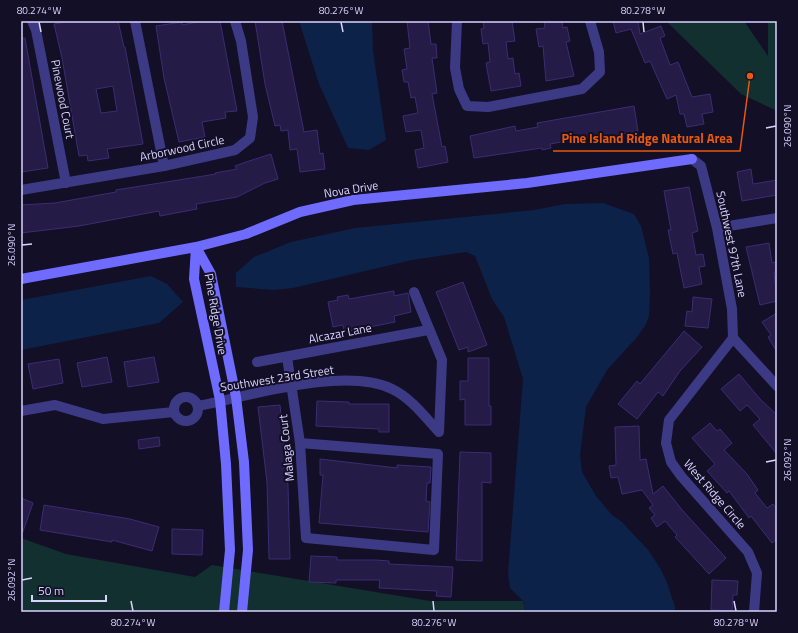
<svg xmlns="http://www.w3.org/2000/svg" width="798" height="633" font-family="'Titillium Web',sans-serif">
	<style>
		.green { fill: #12302f }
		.water { fill: #0c2248 }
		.building { fill: #241b47; stroke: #3b2d73; fill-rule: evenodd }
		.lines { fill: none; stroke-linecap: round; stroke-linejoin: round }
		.street { stroke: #3d3a85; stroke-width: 10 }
		.secondary { stroke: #6f6bff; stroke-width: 10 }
		.ticks { fill: none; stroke: #d9d4ff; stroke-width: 1.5 }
		.labels { text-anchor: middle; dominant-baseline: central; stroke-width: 4; stroke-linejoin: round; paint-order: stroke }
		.street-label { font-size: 12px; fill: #d9d4ff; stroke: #130f26 }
		.leader { fill: none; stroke: #e8590c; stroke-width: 1.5 }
		.callout-dot { fill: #e8590c; stroke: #130f26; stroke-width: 1.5 }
		.callout-label { font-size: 13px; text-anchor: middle; font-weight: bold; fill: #e8590c; stroke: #130f26; stroke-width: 4; stroke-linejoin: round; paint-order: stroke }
		.neatline { fill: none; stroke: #d9d4ff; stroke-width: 1.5 }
		.ticks-label { font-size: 10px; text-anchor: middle; fill: #d9d4ff }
	</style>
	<rect width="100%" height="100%" fill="#130f26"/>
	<path class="green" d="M666,21H744L768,56V21H777V111L741,94Z
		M21,538L66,554L195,577L212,565L430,601H523L525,612H21Z"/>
	<path class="water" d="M299,21H372L373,51L386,140L369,150L348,148L319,84Z
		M603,203L634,214L641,226L649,258L650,293L649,316L646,324L638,336L607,370L586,407L580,455L582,472L596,496L612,515L622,522L649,551L660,568L666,580L675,607V612H525L523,601L510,588L508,573L523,379L504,317L492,299L475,256L466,252L412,260L293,288L274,290L236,287V273L254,257L291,242L355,228L534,210L565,204Z
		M151,276L167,284L183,302L159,323L21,350V300Z"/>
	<path class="building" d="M72,21H118L124,47H125L143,144L107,149L109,158L88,161L87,155L79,156L62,58L54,24ZM113,86L117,111L101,113L96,89Z
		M203,21H220L237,111L225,112L226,118L202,122L205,137L179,142L164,78L156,26L182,22V25Z
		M255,21H282L304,132L317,130L320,154L323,153L325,169L300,172L297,149L290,150L288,130L281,131L280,125L275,126L265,84Z
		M407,21H428L431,44H436L437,58H432L437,93L432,94L442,147L445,146L448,162L418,168L415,150L424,148L421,130L406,132L403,116L418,113L415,97L411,98L408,82H404L402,70L407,69L404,49L410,48Z
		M483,21H512L515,41L506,42L508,59L513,58L515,74L519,73L521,86L491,91L486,63L490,62L488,43L483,44L481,29L484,28Z
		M544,21H562L563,28L567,27L570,41L566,42L574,76L546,81L543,46L539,47L536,29L545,28Z
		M613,21H638L640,34L661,26L665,36L660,38L670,65L678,62L692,97L710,94L713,112L702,114L704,124L687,127L684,114H680L676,95L667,99L650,61L645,63L631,29L616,33Z
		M21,38H25L48,168L21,172Z
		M634,106L638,131L609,137L608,134L550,144L551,148L542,150V148L474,158L470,136L515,126L516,131L538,127L537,123Z
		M271,154L278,179L265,183L237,197L196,204L197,209L160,216L159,211L79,226L21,233V205L55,203L116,192V190L216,174L215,173L237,169L235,166L249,161Z
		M751,169L753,184L777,180V195L742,201L737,172Z
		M689,187L698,231L692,233L696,255L703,254L705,266L699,267L702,284L684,288L677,253L673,254L668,230H671L664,191Z
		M769,243L772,263L775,262L777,272H774L777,301L760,305L746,247Z
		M463,282L487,345L468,352V347L459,350L436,292Z
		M394,291V296L408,293L411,312L394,316L395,322L344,332L343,325L333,327L328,302L338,300L337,297L348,295L349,299Z
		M693,297L712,299L708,328L685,326L687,311L692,312Z
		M777,313V352L768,337L771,335L762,322Z
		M684,331L702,347L680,371L663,396L658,392L637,419L618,404L637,381L640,384Z
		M107,357L112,382L82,387L77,363Z
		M154,357L159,382L128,387L124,362Z
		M468,358H489V406H491V425H465V399L460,400V381H468Z
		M59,359L63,383L33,389L28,364Z
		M739,374L760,399L777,415V454L753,425L760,419L747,405L740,411L721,389Z
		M317,401L349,402V404H389V432H379V429L316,426Z
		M280,405L288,486L290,559H269L267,482L258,407Z
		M710,423L717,431L720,429L732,443L724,450L747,474L758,490L755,493L767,508L773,504L777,509V539L772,543L751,516L749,518L729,491L727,493L707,471L715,464L692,438Z
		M639,426L640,460L646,459L653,494L663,486L683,511L726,558L709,574L675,537L677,535L665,521L657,527L651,518L655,515L649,508L653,505L642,490L622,494L618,477L611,478L609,466L616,465L615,427Z
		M159,437L160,446L139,449L138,440Z
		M460,452L491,453V483L482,482V561L456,560Z
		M320,459L397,468V465L431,467L430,483H427L426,501L430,502L428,532L319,523L323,475H320Z
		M21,498L33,503L22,534L21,533Z
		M44,505L130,519L159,527L152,551L112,540V542L40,530Z
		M172,529L203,530L202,555L172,554Z
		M311,556L337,557V560H376L389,561V564L453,567L451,597L436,596L437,591L379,588L380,580H336V583L309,582Z
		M712,580L738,581L737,595H733L732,611L711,610Z"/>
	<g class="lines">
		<path class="street" d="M32,21L36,30L66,183
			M135,21L164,166
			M457,21L455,68L459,89L467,106L488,107L582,89L600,72L599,52L590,21
			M692,159L701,166L717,228L732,309L733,338
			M21,190L164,166L235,150L250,138L253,117L241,41L235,21
			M717,228L777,218
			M414,292L442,360L439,432
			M733,338L669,420L666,443L671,462L681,476L748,552L757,573L754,612
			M733,338L777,386
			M287,357L300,443L306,538L434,550L438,454L300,443
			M257,362L428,330
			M174 409a12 12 0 1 1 24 0a12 12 0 1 1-24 0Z
			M198,406C249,396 345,366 392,389C411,398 425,417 439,432
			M21,411L55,405L103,419L174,412"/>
		<path class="secondary" d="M196,247L211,274L236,397L244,462L248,550L242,612
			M196,247L194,279L220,400L226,464L230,550L224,612
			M21,279L196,247L246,234L300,212L353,200L527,183L692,159"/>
	</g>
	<path class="ticks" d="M39,22L41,32M341,22L343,32M643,22L644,32M766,128L776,126M22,245L32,244M766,462L776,460M22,580L32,578M131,601L133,611M433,601L434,611M734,601L736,611"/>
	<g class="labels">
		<g class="street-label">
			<text transform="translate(63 99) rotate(79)">Pinewood Court</text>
			<text transform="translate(182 148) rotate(-12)">Arborwood Circle</text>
			<text transform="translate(351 189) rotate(-9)">Nova Drive</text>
			<text transform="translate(732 244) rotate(78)">Southwest 97th Lane</text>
			<text transform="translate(216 314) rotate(80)">Pine Ridge Drive</text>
			<text transform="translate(340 333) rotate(-11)">Alcazar Lane</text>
			<text transform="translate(277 378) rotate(-9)">Southwest 23rd Street</text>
			<text transform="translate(286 448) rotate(-96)">Malaga Court</text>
			<text transform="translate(715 494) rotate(49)">West Ridge Circle</text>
		</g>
	</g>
	<path class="leader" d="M750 76L740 151H553"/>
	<circle class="callout-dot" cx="750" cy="76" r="4"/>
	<g class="callout-label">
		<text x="647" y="143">Pine Island Ridge Natural Area</text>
	</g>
	<rect width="798" height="633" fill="none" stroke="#130f26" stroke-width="44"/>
	<path d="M32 595v6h74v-6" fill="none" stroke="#d9d4ff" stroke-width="2"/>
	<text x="38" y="595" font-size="12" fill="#d9d4ff" stroke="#130f26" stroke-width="3" paint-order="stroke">50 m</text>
	<rect x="22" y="22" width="754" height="589" class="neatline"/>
	<g class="ticks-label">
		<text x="39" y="14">80.274°W</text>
		<text x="341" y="14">80.276°W</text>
		<text x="643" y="14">80.278°W</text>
		<text transform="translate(787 126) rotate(-90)" y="4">26.090°N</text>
		<text transform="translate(11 245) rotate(-90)" y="4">26.090°N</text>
		<text transform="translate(787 460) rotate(-90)" y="4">26.092°N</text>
		<text transform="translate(11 580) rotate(-90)" y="4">26.092°N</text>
		<text x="133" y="626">80.274°W</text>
		<text x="434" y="626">80.276°W</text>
		<text x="736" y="626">80.278°W</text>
	</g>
</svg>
